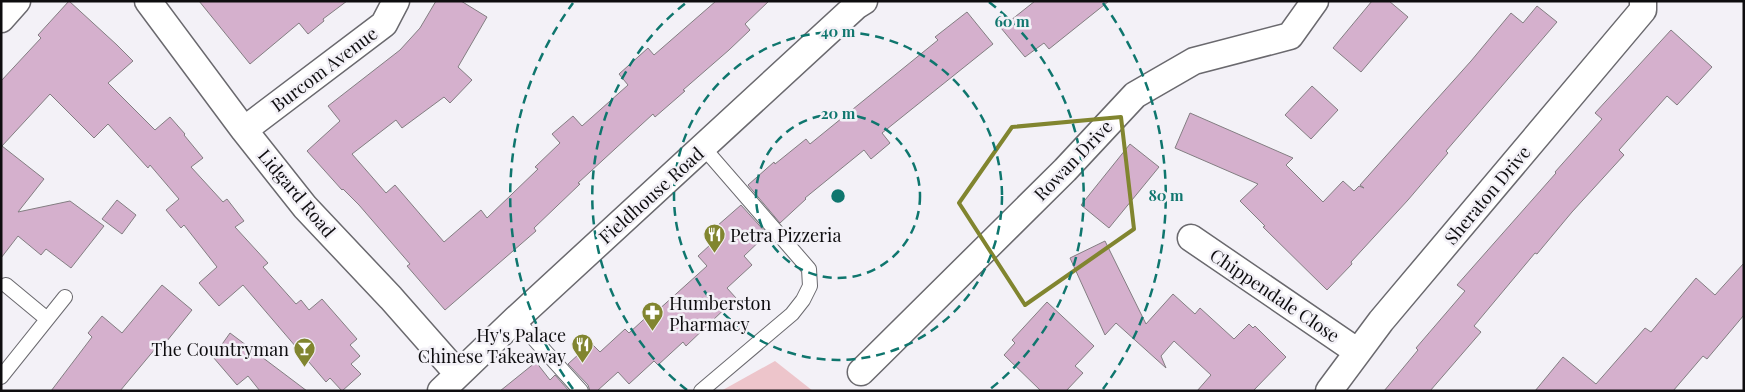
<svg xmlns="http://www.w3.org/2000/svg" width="1745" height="392" font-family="'Playfair Display',serif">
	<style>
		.green { fill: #edc5cb }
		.building { fill: #d5b0cd; stroke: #837e82 }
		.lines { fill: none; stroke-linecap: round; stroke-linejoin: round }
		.service-casing { stroke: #6a696e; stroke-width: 16 }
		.minor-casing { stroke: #6a696e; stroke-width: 29 }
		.service { stroke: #fff; stroke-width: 14 }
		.minor { stroke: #fff; stroke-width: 26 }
		.marked { fill: none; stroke: #81852f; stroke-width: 4; stroke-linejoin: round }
		.ring { fill: none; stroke: #0f766e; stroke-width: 2.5; stroke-dasharray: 9 6 }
		.labels { text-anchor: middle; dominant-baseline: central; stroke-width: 5; stroke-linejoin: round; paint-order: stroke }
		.street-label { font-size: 18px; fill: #0e0d0f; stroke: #f3f1f7 }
		.poi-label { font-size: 18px; fill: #0e0d0f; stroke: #f3f1f7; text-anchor: start }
		.centre { fill: #0f766e; stroke: #f3f1f7; stroke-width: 2.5 }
		.ring-label { font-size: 15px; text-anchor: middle; font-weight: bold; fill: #0f766e; stroke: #f3f1f7; stroke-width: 5; stroke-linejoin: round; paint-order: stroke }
	</style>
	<rect width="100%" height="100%" fill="#f3f1f7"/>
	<path class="green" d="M775,361L813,391H721Z"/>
	<path class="building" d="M69,1L117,45L133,61L108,83L155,130L170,117L185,134L184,135L203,158L191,167L223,202L227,199L244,221L235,227L268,263L263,267L296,304L301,300L309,310L322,299L357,339L350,345L360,356L351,364L361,374L342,391L330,378L326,382L243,285L219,306L199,283L217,267L184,225L181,228L166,210L179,199L150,165L148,168L108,124L94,138L50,94L2,146L44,179L18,212L70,201L104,226L71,268L46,249L41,255L18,236L1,258V81L41,38L38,35Z
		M199,1H347L323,19L324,21L308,34L299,23L250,64Z
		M436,1H461L487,17L458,67L472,80L450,103L444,97L402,128L396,120L352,154L386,193L395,185L444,242L481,210L487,218L538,169L535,167L560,143L552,134L573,116L582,126L628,85L619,74L648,48L654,55L716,1H769L745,24L750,30L729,50L683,90L685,91L655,117L653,114L578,183L580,184L534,228L536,231L445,310L407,266L410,264L359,205L343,189L342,190L307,151L340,121L328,106L400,50L420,28Z
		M1035,1H1109L1049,49L1044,43L1025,57L1001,28Z
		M1372,1H1389L1408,17L1361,72L1333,48Z
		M1537,6L1557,22L1446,151L1448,153L1408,200L1351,262L1352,264L1327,290L1263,227L1265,226L1240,201L1258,184L1175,148L1190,113L1293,158L1286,165L1323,202L1343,181L1354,191L1359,186L1364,188L1360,185L1471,61L1511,13L1523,23Z
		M967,12L993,44L882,133L890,143L871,159L864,150L805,198L806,199L780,223L748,185L774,162L775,164L806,139L810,144L938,40L935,37Z
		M1671,30L1712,67L1677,105L1667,96L1619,150L1624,155L1572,212L1537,254L1535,253L1474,326L1481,332L1430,391H1384L1418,350L1416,348L1465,291L1457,285L1556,173L1555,172L1602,119L1595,113Z
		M1312,86L1338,110L1311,139L1285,115Z
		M1130,144L1159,167L1109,228L1081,205Z
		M117,200L136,215L122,234L102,219Z
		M741,205L767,234L744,256L752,265L727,288L736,298L686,346L683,342L658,365L654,361L629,384L618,372L597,391H590L588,385L568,364L591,343L600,352L625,329L629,333L654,310L656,312L707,266L698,256L723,233L717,226Z
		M1105,241L1146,324L1173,294L1195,314L1200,308L1234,339L1249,324L1253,328L1255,326L1286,357L1253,391H1197L1211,375L1174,341L1161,356L1166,368L1116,323L1105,335L1070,258Z
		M1744,263V315L1707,359L1703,356L1673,391H1535L1563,357L1596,384L1645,328L1651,332L1696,278L1715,295Z
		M162,285L192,310L158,352L155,349L120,391H51L92,337L88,333L102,316L122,333Z
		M1047,302L1094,346L1075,366L1083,373L1066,391H1041L1004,355L1015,343L1012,340Z
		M230,333L307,391H260L248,376L237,385L213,357Z
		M536,362L550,380L555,375L569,391H500Z"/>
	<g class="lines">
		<defs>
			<path id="service" d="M6,285L47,319
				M516,319L581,391
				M1,377L65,297
				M701,391L792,314L803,300L810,286L809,269L703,147"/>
			<path id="minor" d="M148,1L244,130L305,207L391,298L458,374
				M1,19L17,1
				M244,130L384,24L396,1
				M1191,238L1358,352
				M861,372L1065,170L1135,95L1194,61L1290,36L1315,1
				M441,391L516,319L856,6L864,1
				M1329,391L1381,321L1643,10V1"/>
		</defs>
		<use href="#service" class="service-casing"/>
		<use href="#minor" class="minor-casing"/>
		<use href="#service" class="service"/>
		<use href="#minor" class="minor"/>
	</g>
	<path class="marked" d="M1121,117L1134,229L1025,305L959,203L1012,127Z"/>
	<g class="ring">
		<circle cx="838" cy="196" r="82"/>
		<circle cx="838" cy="196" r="164"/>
		<path d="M687 390A246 246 0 0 1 687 2M989 2A246 246 0 0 1 989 390"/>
		<path d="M573 389A328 328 0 0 1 573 3M1103 3A328 328 0 0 1 1103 389"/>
	</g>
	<defs>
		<symbol id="restaurant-pin" viewBox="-11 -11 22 30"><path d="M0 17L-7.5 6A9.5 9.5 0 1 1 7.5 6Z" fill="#81852f" stroke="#f3f1f7"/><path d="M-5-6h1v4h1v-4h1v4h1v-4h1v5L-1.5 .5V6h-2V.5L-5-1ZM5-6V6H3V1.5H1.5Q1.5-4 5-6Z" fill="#fff"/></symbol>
		<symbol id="pharmacy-pin" viewBox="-11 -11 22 30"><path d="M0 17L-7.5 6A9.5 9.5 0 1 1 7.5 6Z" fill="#81852f" stroke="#f3f1f7"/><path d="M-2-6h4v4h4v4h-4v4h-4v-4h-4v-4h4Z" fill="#fff"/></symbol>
		<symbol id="bar-pin" viewBox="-11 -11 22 30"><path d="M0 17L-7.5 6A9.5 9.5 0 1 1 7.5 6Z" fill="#81852f" stroke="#f3f1f7"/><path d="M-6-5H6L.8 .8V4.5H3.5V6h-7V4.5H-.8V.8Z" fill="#fff"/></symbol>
	</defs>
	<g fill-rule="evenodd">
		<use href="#restaurant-pin" x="702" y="222" width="25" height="34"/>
		<use href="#pharmacy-pin" x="640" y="300" width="25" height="34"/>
		<use href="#restaurant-pin" x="570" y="332" width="25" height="34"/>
		<use href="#bar-pin" x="292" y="336" width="25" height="34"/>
	</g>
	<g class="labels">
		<g class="street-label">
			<text transform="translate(324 69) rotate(-37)">Burcom Avenue</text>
			<text transform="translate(1073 160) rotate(-46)">Rowan Drive</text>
			<text transform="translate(297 193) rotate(50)">Lidgard Road</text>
			<text transform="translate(651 195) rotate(-42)">Fieldhouse Road</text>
			<text transform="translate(1487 195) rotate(-50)">Sheraton Drive</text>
			<text transform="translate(1275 295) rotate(34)">Chippendale Close</text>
		</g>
		<g class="poi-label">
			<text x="730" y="235">Petra Pizzeria</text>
			<text x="669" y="303">Humberston<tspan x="669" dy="21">Pharmacy</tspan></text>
			<text x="566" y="335" text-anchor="end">Hy's Palace<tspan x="566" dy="21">Chinese Takeaway</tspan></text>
			<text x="289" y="349" text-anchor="end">The Countryman</text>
		</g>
	</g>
	<circle cx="838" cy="196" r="8" class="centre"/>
	<g class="ring-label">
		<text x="1012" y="27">60 m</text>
		<text x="838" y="37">40 m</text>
		<text x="838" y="119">20 m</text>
		<text x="1166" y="201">80 m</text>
	</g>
	<rect width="1745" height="392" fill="none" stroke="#0e0d0f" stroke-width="5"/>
</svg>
